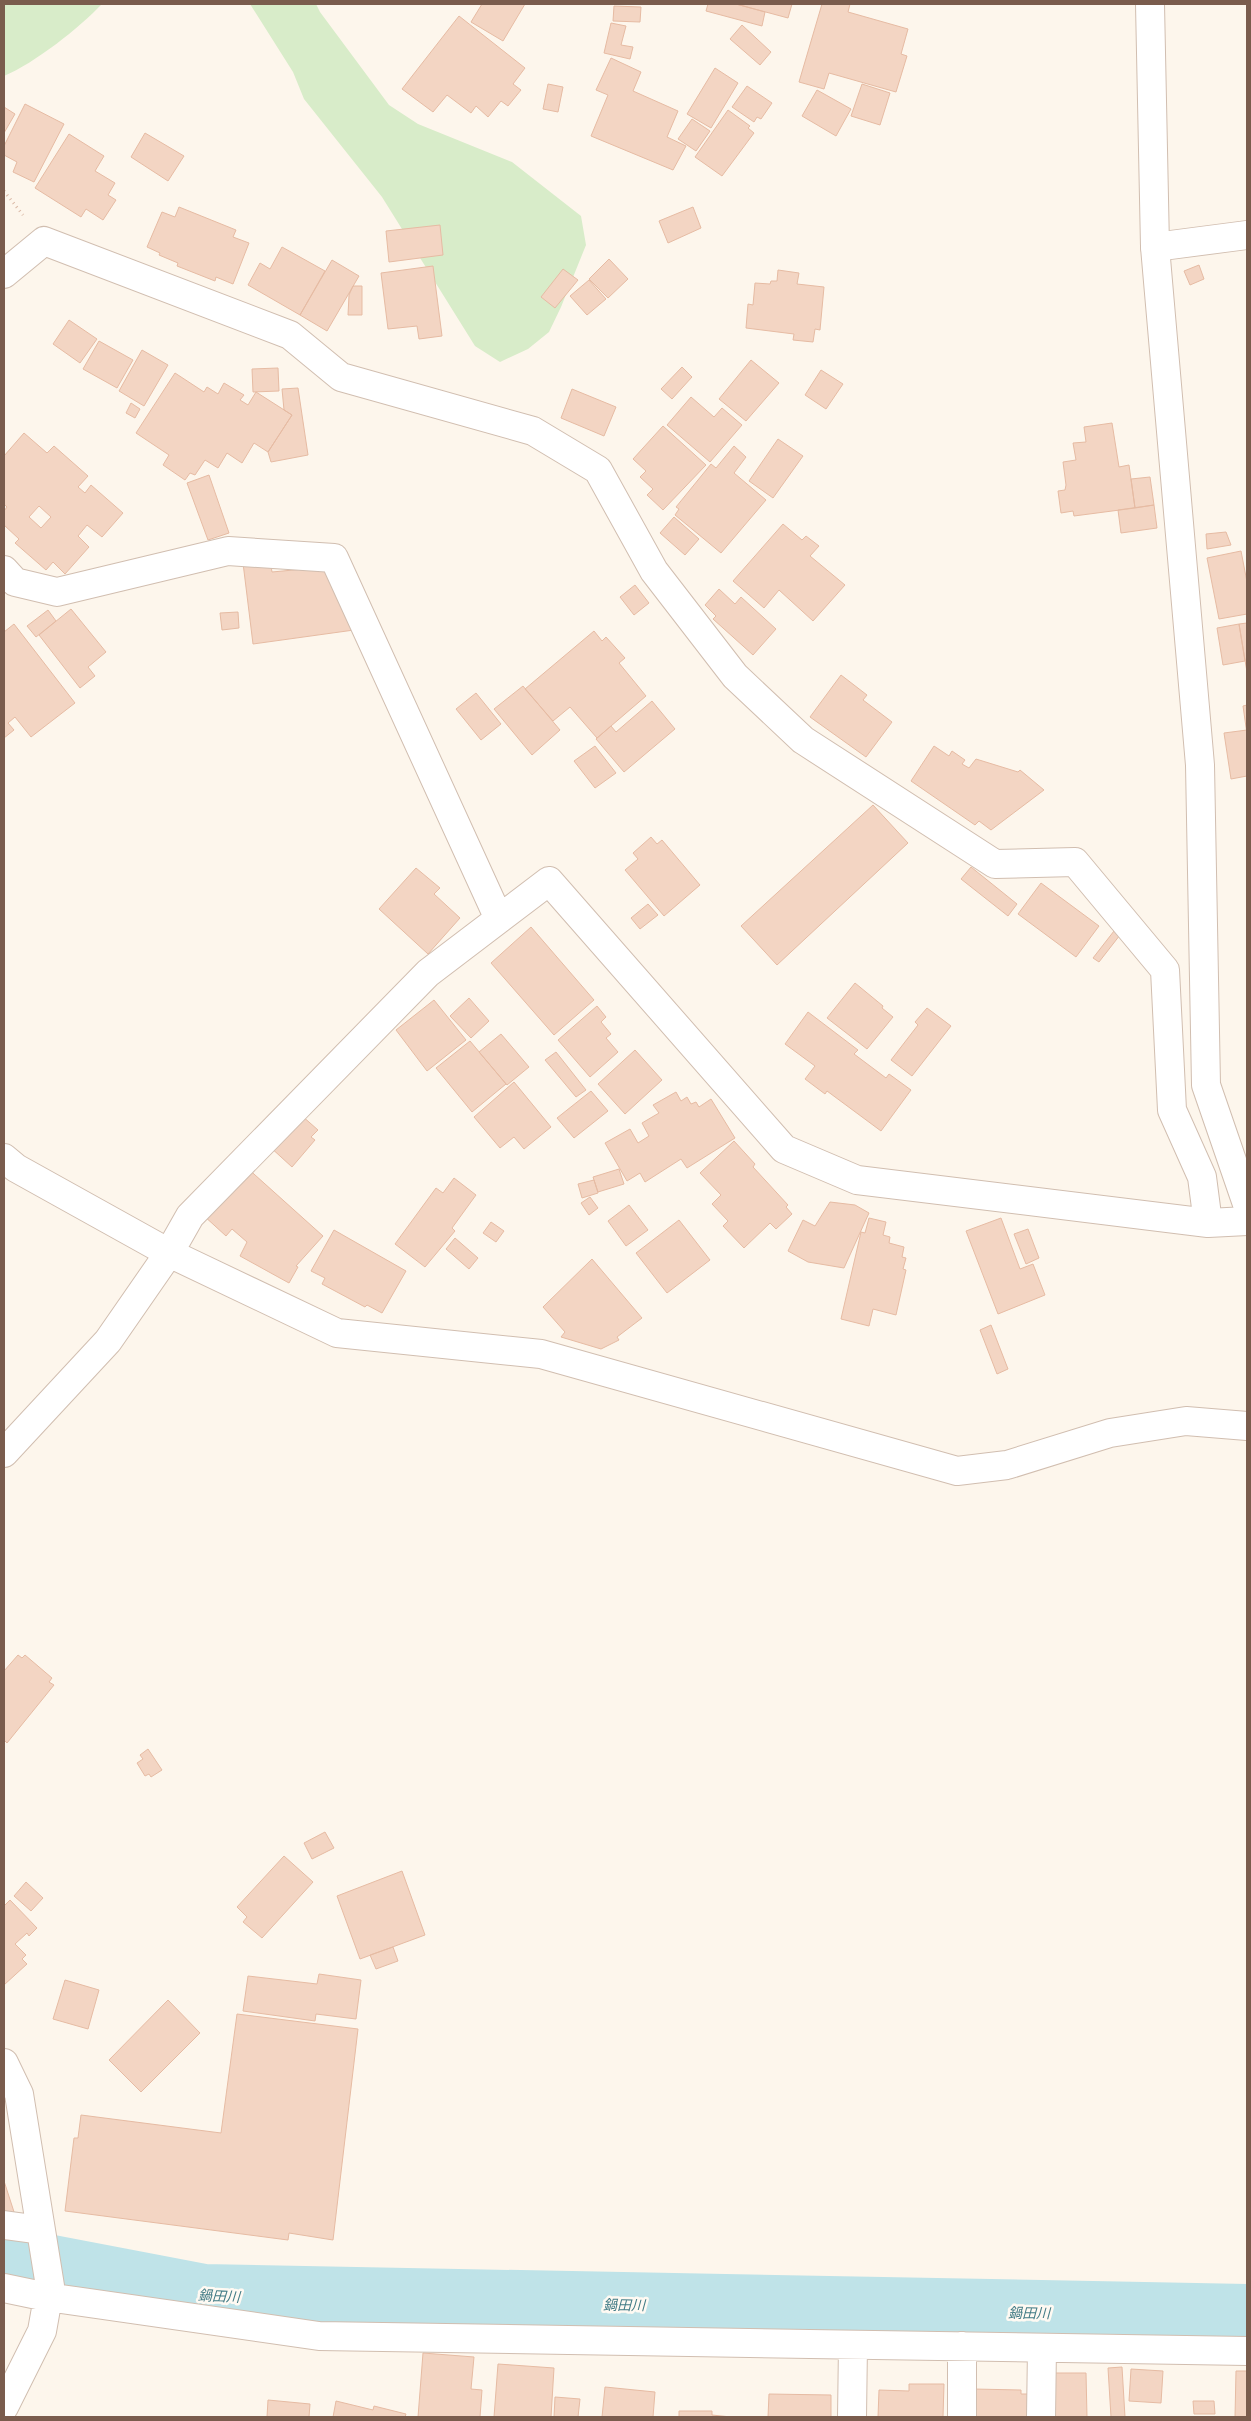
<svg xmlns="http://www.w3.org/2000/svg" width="1251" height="2421" font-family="Helvetica,'Noto Sans JP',sans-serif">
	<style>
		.green { fill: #d8ecc9 }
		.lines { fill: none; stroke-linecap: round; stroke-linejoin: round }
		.river { stroke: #bfe3e8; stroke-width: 66 }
		.building { fill: #f3d5c3; stroke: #e6bba3; fill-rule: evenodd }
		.minor-casing { stroke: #d1beb0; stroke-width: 30 }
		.tertiary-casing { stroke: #d1beb0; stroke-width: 30 }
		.path { stroke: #d9b8a5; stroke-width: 3; stroke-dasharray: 1 4; stroke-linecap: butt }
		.minor { stroke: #fff; stroke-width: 28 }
		.tertiary { stroke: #fff; stroke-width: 28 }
		.labels { text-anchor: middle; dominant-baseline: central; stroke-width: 5; stroke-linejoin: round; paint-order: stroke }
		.water-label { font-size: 14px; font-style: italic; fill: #437c86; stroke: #fffaf3 }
	</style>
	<rect width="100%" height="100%" fill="#fdf6ec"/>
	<path class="green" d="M4,4H102C79,28 35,63 4,76Z
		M250,4H316L320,12L389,105L418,124L512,162L581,216L586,245L561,307L549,332L528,349L500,362L475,346L382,197L304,99L293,72Z"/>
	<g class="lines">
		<path class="river" d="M4,2259L203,2297L1247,2317"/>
	</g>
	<path class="building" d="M482,4H525L503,41L471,22Z
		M708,4H736L765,12L762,26L706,11Z
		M736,4H792L788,18Z
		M822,4H850L848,12L908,29L901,54L907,56L896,92L829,73L824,89L799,82Z
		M614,6L641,7L640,22L613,21Z
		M459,16L525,68L513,84L521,90L508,106L501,101L488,117L476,106L471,113L447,95L433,112L402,89Z
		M611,23L626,26L621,45L633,47L630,59L604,53Z
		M742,25L771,52L760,65L730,39Z
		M611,58L641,72L633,91L678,111L667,137L686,146L673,170L591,136L608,95L596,90Z
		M715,68L738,83L711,128L687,114Z
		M548,84L563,87L558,112L543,109Z
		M862,84L890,93L880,125L851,116Z
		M747,86L772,103L761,119L757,117L754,122L732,107Z
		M817,90L851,109L836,136L802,116Z
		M25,104L64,124L34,182L13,172L17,162L4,155V146Z
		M4,107L15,114L4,133Z
		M728,110L750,126L748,128L754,133L722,176L695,157Z
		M692,119L710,131L696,151L678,139Z
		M145,133L184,156L168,181L131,157Z
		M69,134L104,156L95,171L115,183L108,195L116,200L103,220L86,209L81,217L35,188Z
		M179,207L236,230L233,237L249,243L233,284L216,277L215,281L177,266L178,263L159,255L160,253L147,247L162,212L175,217Z
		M693,207L701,228L668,243L659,221Z
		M440,225L443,255L389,262L386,231Z
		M282,247L325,271L300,315L248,285L260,263L270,269Z
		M609,259L628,279L608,298L589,279Z
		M332,260L359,276L327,331L300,315Z
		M1199,265L1204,279L1190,285L1184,271Z
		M433,266L442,336L419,339L417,326L388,329L381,273Z
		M563,269L578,280L555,308L541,297Z
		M778,270L799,273L797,284L824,287L820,330L815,329L813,342L793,340L794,334L746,328L748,304L753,305L755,283L770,284L771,281H777Z
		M589,280L606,299L587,315L570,296Z
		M353,286H362V315H348L349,295Z
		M69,320L97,339L80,363L53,344Z
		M99,341L133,360L117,388L83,369Z
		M142,350L168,365L144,406L119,391Z
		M751,360L779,383L746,421L719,399Z
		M682,367L692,377L672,399L661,389Z
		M278,368L279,391L253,392L252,369Z
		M821,370L843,384L826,409L805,395Z
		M175,373L204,392L207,387L218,394L224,383L244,395L240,400L248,405L256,392L292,415L268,452L254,443L242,463L227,453L218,468L205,460L195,475L190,473L185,480L163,465L169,455L136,433Z
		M298,388L308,455L271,462L268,452L292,415L284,410L282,389Z
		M572,389L616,407L604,436L561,418Z
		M691,397L714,417L722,408L742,425L710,462L667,425Z
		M131,403L140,409L135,418L126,413Z
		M1112,423L1119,467L1129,465L1135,508L1074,516L1073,511L1061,513L1058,491L1065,490L1066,485L1063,462L1076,460L1073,443L1086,442L1084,427Z
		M663,426L706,465L663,510L647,495L653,489L640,477L646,471L633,459Z
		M24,433L47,453L54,446L88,476L78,487L85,493L91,485L123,513L102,537L87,525L78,536L89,547L65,574L53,562L46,570L15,543L19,539L4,525V511L7,507L4,504V456ZM39,506L51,517L41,528L29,517Z
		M778,439L803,456L773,498L749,481Z
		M734,446L746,457L734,473L766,500L721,553L675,515L679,509L676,507L711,464L716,468Z
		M209,475L229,533L208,540L187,483Z
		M1150,477L1154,505L1135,508L1131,479Z
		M1154,505L1157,528L1121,533L1118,510Z
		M674,517L699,539L685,555L660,533Z
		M783,524L802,540L806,536L819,546L810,556L845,585L813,621L779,590L764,608L733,581Z
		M1226,532L1231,545L1207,549L1206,534Z
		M1241,551L1247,582V614L1219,619L1207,558Z
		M270,560L272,572L325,567L354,630L253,644L243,563Z
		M635,585L649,603L634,615L620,597Z
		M719,589L735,604L741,597L776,629L753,655L713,619L716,616L705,605Z
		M71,609L106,652L88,667L95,676L80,688L39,635Z
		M48,610L56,621L36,637L27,626Z
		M238,612L239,628L222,630L220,613Z
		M1247,623V672L1239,624Z
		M14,624L75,703L31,737L15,717L8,723L14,730L4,738V632Z
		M1239,624L1245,661L1223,665L1217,628Z
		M594,631L602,641L606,637L625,658L619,663L646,696L597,738L570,707L553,721L525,689Z
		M841,675L867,695L863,700L892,722L866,757L810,717Z
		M523,686L560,730L532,755L494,709Z
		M476,693L501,724L481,740L456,709Z
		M652,701L675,729L624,772L596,739L611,726L616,732Z
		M1247,705V734L1243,706Z
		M1247,730V776L1231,779L1224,733Z
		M595,746L616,773L595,788L574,761Z
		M934,746L949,756L952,751L965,760L962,764L969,768L976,759L1018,772L1020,770L1044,790L991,830L979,821L975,825L911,781Z
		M873,805L908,843L777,965L741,926Z
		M651,837L657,844L662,840L700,885L664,916L625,870L638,859L633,853Z
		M971,867L1017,904L1008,916L961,879Z
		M416,868L440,888L434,894L460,918L428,954L379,909Z
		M1041,883L1099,926L1076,957L1018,914Z
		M648,904L658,915L640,929L631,918Z
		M531,927L594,1000L554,1035L491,963Z
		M1114,931L1120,935L1099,962L1093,958Z
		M855,983L883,1006L882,1008L893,1017L867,1049L827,1018Z
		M469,998L489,1021L471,1038L450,1016Z
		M434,1000L466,1040L427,1071L396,1030Z
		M597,1006L606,1017L601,1022L611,1034L606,1038L618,1052L590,1077L558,1040Z
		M927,1008L951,1026L912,1076L891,1060L918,1025L915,1022Z
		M808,1012L858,1050L854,1054L886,1078L889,1074L911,1090L881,1131L827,1091L825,1094L805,1079L815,1066L785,1044Z
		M501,1034L529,1067L507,1085L479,1052Z
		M470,1041L506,1084L472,1112L436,1068Z
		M635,1050L662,1080L625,1114L598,1084Z
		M556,1052L586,1090L576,1097L545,1060Z
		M514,1082L551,1127L524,1149L514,1137L500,1148L474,1117Z
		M591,1091L608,1111L574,1138L557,1118Z
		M676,1092L681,1101L687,1097L691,1104L696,1102L699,1107L711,1099L735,1138L687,1168L681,1159L645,1182L640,1173L627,1181L605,1143L630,1129L638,1143L649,1136L642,1123L659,1113L653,1105Z
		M301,1115L318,1130L311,1137L315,1140L292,1167L269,1146Z
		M734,1141L755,1164L753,1167L788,1205L786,1207L792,1214L776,1229L770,1223L744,1248L723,1226L728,1221L712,1204L721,1195L700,1173Z
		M245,1166L323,1236L296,1266L298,1267L289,1283L240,1256L247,1242L232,1229L226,1236L203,1215Z
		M619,1169L624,1184L598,1192L593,1177Z
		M454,1178L476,1195L452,1228L455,1231L425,1267L395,1244L436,1188L443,1193Z
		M594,1180L598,1193L582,1198L578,1184Z
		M590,1197L598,1208L589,1215L581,1203Z
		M830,1202L855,1205L869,1213L844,1268L808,1262L788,1251L803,1220L815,1226Z
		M629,1205L648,1230L626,1246L608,1221Z
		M869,1218L886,1222L883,1235L890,1237L889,1243L904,1247L902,1257L906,1258L903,1269L906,1270L896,1315L873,1309L869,1326L841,1319L861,1232L865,1233Z
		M1001,1218L1020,1269L1033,1264L1045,1295L998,1314L966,1231Z
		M679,1220L710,1260L667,1293L636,1253Z
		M491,1222L504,1231L496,1242L483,1233Z
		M1028,1229L1039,1258L1026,1264L1014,1234Z
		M334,1230L406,1271L382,1313L367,1305L365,1307L322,1284L325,1278L311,1271Z
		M455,1238L478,1258L469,1269L446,1249Z
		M592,1259L642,1318L617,1337L619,1340L601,1349L561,1337L565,1332L543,1307Z
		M991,1325L1008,1369L997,1374L980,1330Z
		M18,1655L22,1658L25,1655L52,1678L49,1682L54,1685L7,1743L4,1740V1671Z
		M148,1749L162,1770L151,1777L149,1774L145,1776L137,1763L143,1759L140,1755Z
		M325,1832L334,1848L312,1859L304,1843Z
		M284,1856L313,1882L262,1938L243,1922L247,1917L237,1907Z
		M402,1871L425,1935L360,1959L337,1896Z
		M26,1882L43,1898L31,1911L14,1896Z
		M10,1900L37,1928L29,1936L27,1933L15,1944L26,1955L22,1959L27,1964L4,1985V1906Z
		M393,1947L398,1961L376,1969L370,1955Z
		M319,1974L361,1980L356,2019L316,2014L315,2021L243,2011L248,1976L317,1984Z
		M65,1980L99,1990L88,2029L53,2019Z
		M168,2000L200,2033L141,2092L109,2060Z
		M237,2014L358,2029L333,2240L289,2233L288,2240L65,2211L74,2138H78L81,2115L221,2133Z
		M4,2181L15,2215L4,2214Z
		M423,2353L474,2357L471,2389L482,2390L480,2417H418Z
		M498,2364L554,2368L551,2417H494Z
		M1122,2367L1125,2417H1111L1108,2368Z
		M1131,2369L1163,2371L1161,2403L1129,2401Z
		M1236,2371H1247V2417H1235Z
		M1054,2373H1086L1087,2417H1055Z
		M909,2384H944L943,2417H878L879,2390L909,2391Z
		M605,2387L655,2392L653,2417H602Z
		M973,2389L1021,2390V2394H1035L1034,2417H972Z
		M769,2394L831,2395V2417H768Z
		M555,2397L580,2399L578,2417H554Z
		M268,2400L310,2404L309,2417H267Z
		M336,2401L373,2410L374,2406L406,2414L405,2417H333Z
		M1193,2401H1214L1215,2414H1194Z
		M679,2411H712V2415L731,2417H679Z"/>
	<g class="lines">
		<defs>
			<path id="minor" d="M1155,247L1247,235
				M4,274L44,241L290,335L341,377L533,431L598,470L654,571L735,676L803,740L995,864L1075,862L1165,970L1172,1110L1202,1177L1208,1223
				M4,570L15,582L57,592L228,551L334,558L499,919
				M4,1158L16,1168L169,1253L337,1333L541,1354L957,1471L1007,1465L1110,1433L1186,1421L1247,1426
				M4,1453L108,1341L169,1253L190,1216L428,973L549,881L784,1149L857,1180L1208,1223L1247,1221
				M4,2063L19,2094L50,2286L42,2331L4,2407
				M4,2225L41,2230
				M4,2288L47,2297L319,2336L1247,2351
				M962,2346V2417
				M852,2417L853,2345
				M1041,2417L1042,2348"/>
			<path id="tertiary" d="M1150,4L1155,247L1200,765L1206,1085L1247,1204"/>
		</defs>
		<use href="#minor" class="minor-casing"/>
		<use href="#tertiary" class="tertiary-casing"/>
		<path class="path" d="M4,191L23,215"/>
		<use href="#minor" class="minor"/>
		<use href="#tertiary" class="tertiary"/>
	</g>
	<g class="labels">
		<g class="water-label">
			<text transform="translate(219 2296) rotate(3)">鍋田川</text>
			<text transform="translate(624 2305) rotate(1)">鍋田川</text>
			<text transform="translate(1029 2313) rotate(1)">鍋田川</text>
		</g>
	</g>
	<rect width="1251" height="2421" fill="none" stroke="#7a5c4d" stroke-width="10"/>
</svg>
